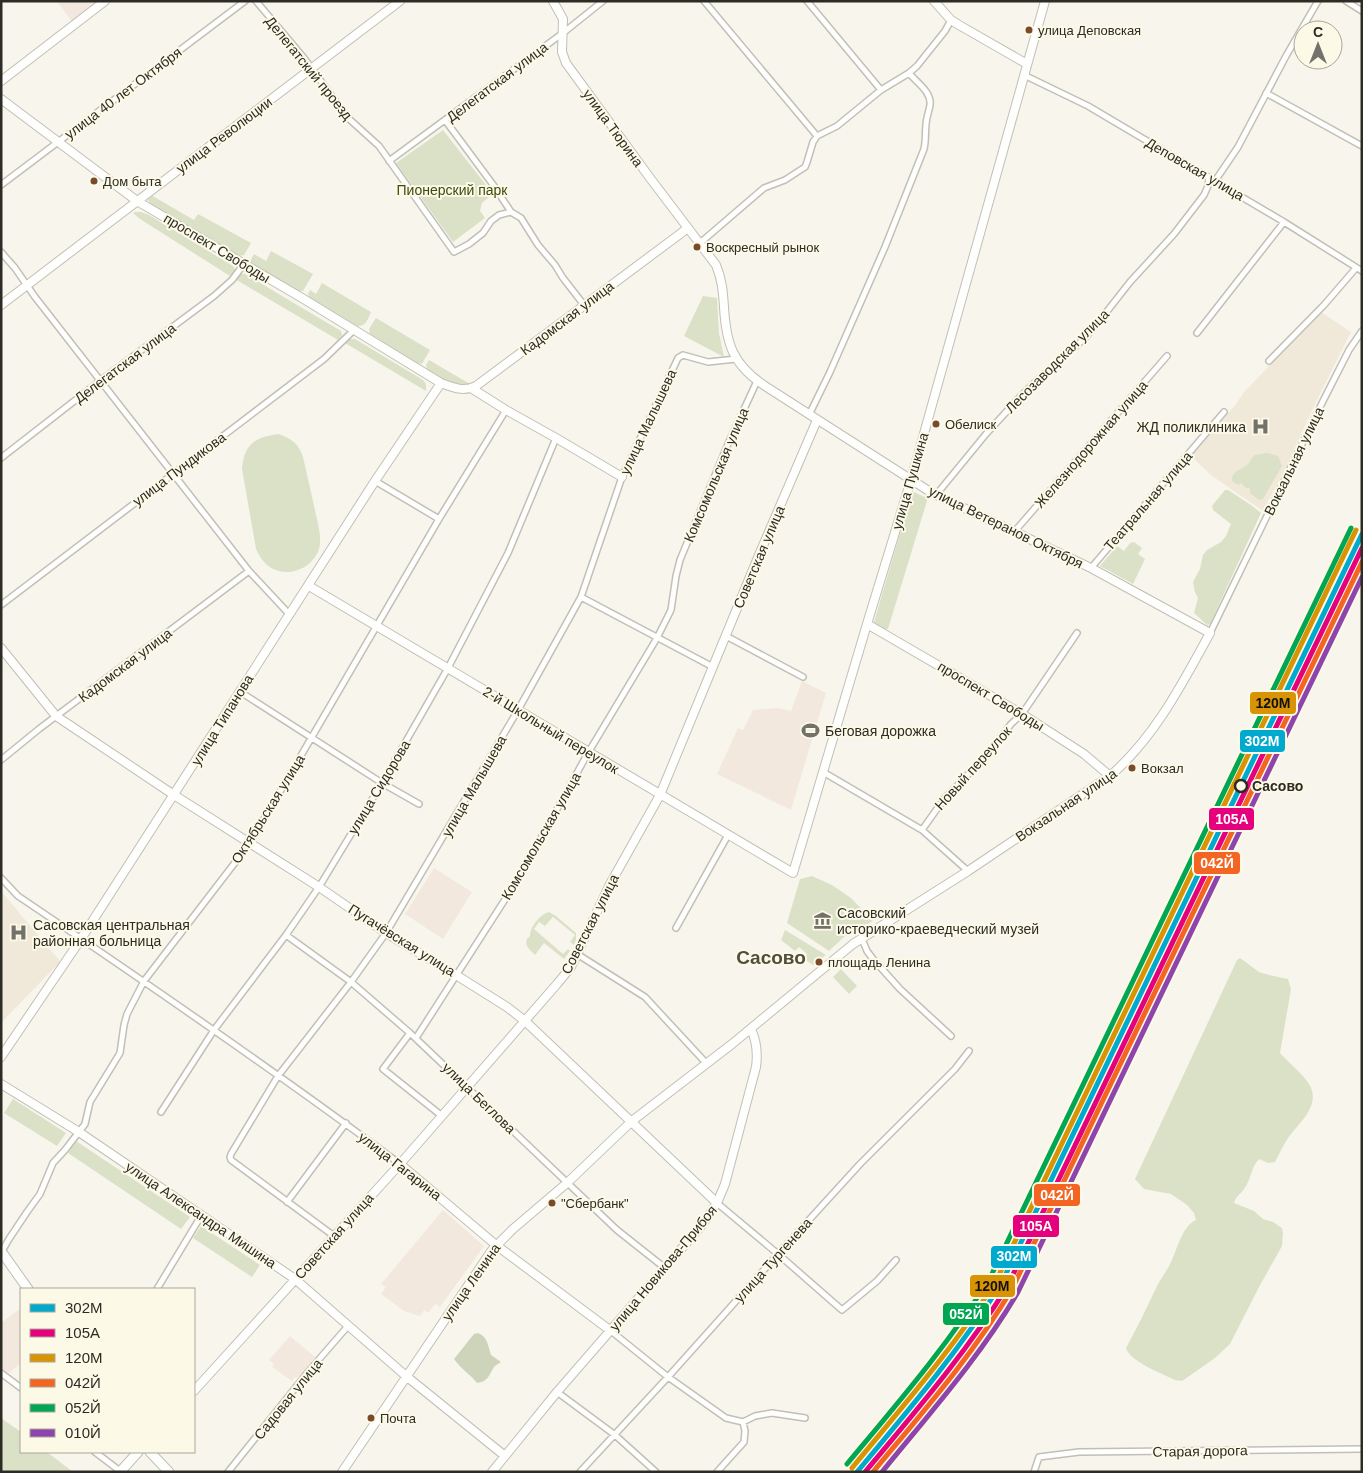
<svg xmlns="http://www.w3.org/2000/svg" width="1363" height="1473" font-family="Arial,sans-serif">
	<style>
		.education { fill: #f2e8dd }
		.medical { fill: #f0e9da }
		.green { fill: #dbe1c7 }
		.forest { fill: #ced4ba }
		.lines { fill: none; stroke-linecap: round; stroke-linejoin: round }
		.street-casing { stroke: #c1bfb7; stroke-width: 8 }
		.secondary-casing { stroke: #c1bfb7; stroke-width: 10 }
		.primary-casing { stroke: #c1bfb7; stroke-width: 11 }
		.street { stroke: #fefefc; stroke-width: 5 }
		.secondary { stroke: #fefefc; stroke-width: 8 }
		.primary { stroke: #fefefc; stroke-width: 9 }
		.rail { stroke: #c9c9c7; stroke-width: 2; stroke-dasharray: 2.5 5; stroke-linecap: butt }
		.rail-1-casing { stroke: #fdf9e7; stroke-width: 9 }
		.rail-2-casing { stroke: #fdf9e7; stroke-width: 9 }
		.rail-3-casing { stroke: #fdf9e7; stroke-width: 9 }
		.rail-4-casing { stroke: #fdf9e7; stroke-width: 9 }
		.rail-5-casing { stroke: #fdf9e7; stroke-width: 9 }
		.rail-6-casing { stroke: #fdf9e7; stroke-width: 9 }
		.rail-1 { stroke: #00a9ce; stroke-width: 5 }
		.rail-2 { stroke: #e5007d; stroke-width: 5 }
		.rail-3 { stroke: #d99405; stroke-width: 5 }
		.rail-4 { stroke: #f26522; stroke-width: 5 }
		.rail-5 { stroke: #00a651; stroke-width: 5 }
		.rail-6 { stroke: #8e44ad; stroke-width: 5 }
		.bus-dot { fill: #7a4b2a; stroke: #fdf9e7; stroke-width: 2 }
		.stop-dot { fill: #fdf9e7; stroke: #2c2b24; stroke-width: 2.5 }
		.labels { text-anchor: middle; dominant-baseline: central; stroke-width: 4; stroke-linejoin: round; paint-order: stroke }
		.bus-label { font-size: 13px; fill: #2c2b24; stroke: #fdf9e7; text-anchor: start }
		.street-label { font-size: 14px; fill: #2c2b24; stroke: #fdf9e7 }
		.park-label { font-size: 14px; fill: #3d4b0d; stroke: #fdf9e7 }
		.poi-label { font-size: 14px; fill: #2c2b24; stroke: #fdf9e7; text-anchor: start }
		.stop-label { font-size: 14px; font-weight: bold; fill: #2c2b24; stroke: #fdf9e7; text-anchor: start }
		.district-label { font-size: 19px; font-weight: bold; fill: #504d3e; stroke: #fdf9e7 }
		.line-badge { stroke: #fdf9e7; stroke-width: 2 }
		.badge-label { font-size: 14px; text-anchor: middle; font-weight: bold; fill: #fff }
		.pale-badge-label { font-size: 14px; text-anchor: middle; font-weight: bold; fill: #111 }
	</style>
	<rect width="100%" height="100%" fill="#f8f6ec"/>
	<path class="education" d="M57,1H98L72,22Z
		M802,681L826,693L791,810L717,774L738,728L743,730L753,710L777,708L791,711Z
		M434,868L472,892L443,939L405,914Z
		M443,1210L484,1246L440,1307L435,1304L428,1313L424,1310L420,1316L404,1311L381,1294L386,1287L381,1284Z
		M21,1308V1363L9,1373L1,1368V1323Z
		M290,1336L315,1357L297,1378L295,1377L292,1381L272,1367L274,1364L269,1360Z"/>
	<path class="medical" d="M1321,312L1351,332L1317,400L1285,469L1263,511L1212,476L1191,456L1236,404L1244,392Z
		M1,891L59,960V963L1,1023Z"/>
	<path class="green" d="M443,130L493,194L482,203L480,211L485,218L453,242L396,163Z
		M151,195L194,220L198,214L251,243L244,255L239,256L151,205L148,200Z
		M135,212H141L149,215L233,266L235,269L234,272L230,276L140,219L133,213Z
		M271,251L313,274L303,291H299L251,263V259L254,254L266,261Z
		M241,274H245L341,331L342,335L338,340L235,279Z
		M322,283L371,312C368,319 366,327 357,326L309,297L308,294L310,290L316,294Z
		M703,296L717,298L719,333L724,357L684,336Z
		M376,318L430,350L422,364L417,363L370,334L369,329Z
		M349,339H355L423,380L426,384V391L345,343Z
		M429,360L470,384C454,387 440,378 427,369L426,365Z
		M279,434C292,439 299,444 303,457C307,475 311,492 315,510C317,521 321,532 320,544C318,561 301,573 285,572C270,571 262,562 256,549L242,469C244,444 255,437 279,434Z
		M1267,453L1278,456L1282,466L1263,499L1259,500L1250,493V488H1246L1241,483L1238,485L1232,481C1231,471 1241,470 1247,465C1251,462 1251,457 1255,455C1259,454 1263,454 1267,453Z
		M1225,490H1228L1251,505L1261,513L1210,624L1207,625L1194,613L1198,598L1195,592L1193,582L1200,569L1203,555L1207,550L1221,542L1226,536L1231,524L1213,510L1212,506Z
		M914,492L927,498V501L888,629C884,630 876,626 874,622L912,493Z
		M1134,542L1142,548L1138,554L1145,559L1133,584L1100,566L1117,546L1124,551L1130,543Z
		M812,876L832,885L851,898L873,921L845,936L829,951L787,923L800,879Z
		M549,912L556,916L576,933V940L574,945L570,942L575,935L553,917L545,926L539,922L534,929L563,954L568,949L570,951L564,959L544,943L535,955C530,950 524,946 527,939L530,936C530,927 540,914 549,912Z
		M785,930L826,955L813,965L804,959L807,954L799,947L795,951L781,940Z
		M1240,958L1259,972L1269,975L1288,979L1291,989L1280,1053C1288,1062 1303,1074 1309,1084C1322,1105 1299,1123 1288,1138C1283,1146 1279,1154 1275,1162L1268,1163L1259,1159C1251,1167 1251,1180 1244,1189C1241,1194 1236,1196 1234,1203L1254,1211L1263,1219L1273,1222L1282,1228L1283,1233L1282,1246L1259,1287L1230,1344L1215,1358L1188,1377L1182,1381L1175,1380C1163,1374 1129,1361 1126,1348C1137,1328 1147,1307 1157,1286C1161,1278 1167,1271 1171,1262C1177,1250 1182,1226 1196,1220L1194,1213L1187,1205L1171,1194L1144,1189L1135,1179L1237,960Z
		M841,969L857,986L849,994L833,977Z
		M13,1099L66,1133L57,1146L4,1113Z
		M76,1141L190,1217L181,1229L68,1153Z
		M201,1226L260,1265L252,1277L193,1238Z
		M1,1418L21,1432V1452H47L73,1472H1Z"/>
	<path class="forest" d="M478,1333C488,1337 488,1346 491,1355L501,1362C499,1363 496,1365 494,1367C489,1375 488,1382 477,1383C469,1373 462,1370 454,1359L474,1334Z"/>
	<g class="lines">
		<defs>
			<path id="street" d="M256,1L304,58L348,118L379,146L454,252L469,244L483,233L491,221L499,215L511,212
				M704,1L817,136
				M807,1L881,90
				M1346,1L1362,11
				M1024,75L1088,106L1284,222L1362,271
				M1266,93L1362,146
				M445,120L494,186L511,212L521,218L538,245L555,265L563,278L584,305
				M389,161L563,33L603,1
				M1215,181L1238,147L1286,56L1318,1
				M1,185L245,1
				M700,243L764,188L785,180L805,167L807,162L813,142L817,136L837,126L881,90L909,73L917,66L945,31L951,20
				M1,252L15,268L35,297L249,571L290,615
				M1197,333L1284,222
				M1269,361L1324,305L1356,268
				M809,415L830,372L885,247L924,149C926,140 925,133 926,125C926,118 929,112 930,105C932,92 916,82 909,73
				M1,458L100,381L214,296L232,280L244,264
				M375,481L439,519
				M936,495L986,434L1018,399L1032,385L1085,338L1101,319L1130,282L1174,234L1204,195L1208,186L1209,177
				M1015,531L1167,356
				M1091,568L1224,412
				M581,597L713,667
				M1,605L324,359L354,330
				M1210,633L1322,403L1349,350L1362,331
				M726,636L803,677
				M239,691L382,783L419,804
				M1,760L39,729L249,571
				M823,772L922,830L968,871
				M922,830L944,799L990,752L1011,724L1022,714L1077,633
				M1,878L18,896C147,983 275,1071 400,1164
				M676,928L728,835
				M286,935L351,982L410,1033L617,1230L665,1268
				M862,939L867,951L873,959L900,989L951,1036
				M577,954L645,997L707,1064
				M410,1033L383,1069L442,1116
				M416,1038L520,876L588,753L657,638L671,610L676,576L680,560L728,444L757,381
				M161,1112L214,1030L286,935L319,887L382,783L448,668L508,553L556,438
				M287,1202L346,1123
				M717,1203L778,1254L842,1310L877,1281L896,1260
				M334,1236L231,1160L230,1157L231,1154L278,1076L351,982L386,933L518,710L581,597L622,477L678,358L683,355L708,362L736,359
				M1,1253L9,1239L27,1212L40,1194L53,1163L65,1150L85,1124L90,1102L120,1053L124,1025L127,1014L144,981L250,843L439,519L506,410
				M157,1289L201,1216
				M611,1331L668,1377L726,1418L743,1422L755,1416L772,1413L805,1418
				M1,1373L21,1388
				M557,1392L615,1435L656,1472
				M95,1452L120,1471
				M228,1472L308,1372L348,1326
				M580,1472L668,1377L778,1254L860,1164L955,1069L969,1051
				M717,1472L744,1442L745,1431L743,1422
				M1034,1472L1039,1457L1079,1452L1362,1449"/>
			<path id="secondary" d="M934,1L951,20L959,25L1027,64
				M1,81L105,1
				M1,99L137,201L302,298L441,383C454,388 464,392 476,386L688,228
				M1,305L400,1
				M471,388L506,410L556,438L622,477
				M309,586L793,873L867,624L911,480L1045,1
				M867,624L1022,714L1084,754L1110,776
				M1,648L56,716L174,795L319,887L386,933L456,975L507,1007L525,1021L717,1203
				M1,1057L81,939L375,481L441,383
				M1,1084L79,1132L295,1279L406,1376L505,1456
				M400,1164L496,1245L611,1331
				M194,1391L400,1164L557,984L571,967L609,886L660,795L759,555L817,420
				M342,1472L492,1250L513,1229L567,1183L632,1121L732,1044L853,944L968,871L1110,776C1155,737 1182,684 1210,633L1091,568L932,493L765,386C733,365 726,344 724,307C723,292 722,279 716,265L650,178L566,63L562,52L563,19L553,1
				M492,1472L557,1392L702,1225L717,1203L725,1184L756,1067C758,1053 757,1042 751,1029"/>
			<path id="primary" d="M1,1251L28,1289
				M150,1452L169,1472
				M120,1472L138,1452"/>
		</defs>
		<use href="#street" class="street-casing"/>
		<use href="#secondary" class="secondary-casing"/>
		<use href="#primary" class="primary-casing"/>
		<use href="#street" class="street"/>
		<use href="#secondary" class="secondary"/>
		<use href="#primary" class="primary"/>
		<path class="rail" d="M872,1447L945,1357L965,1329L996,1280L1076,1118L1299,654"/>
		<defs>
			<path id="rail-1" d="M857,1472C908,1411 959,1351 1001,1284L1362,534"/>
			<path id="rail-2" d="M865,1472C915,1412 966,1353 1007,1287L1362,548"/>
			<path id="rail-3" d="M852,1468C902,1407 954,1348 996,1281L1356,530"/>
			<path id="rail-4" d="M873,1472C922,1413 973,1355 1012,1289L1362,562"/>
			<path id="rail-5" d="M847,1464C897,1404 948,1345 990,1278L1351,528"/>
			<path id="rail-6" d="M882,1472C929,1414 980,1357 1018,1292L1362,577"/>
		</defs>
		<use href="#rail-1" class="rail-1-casing"/>
		<use href="#rail-2" class="rail-2-casing"/>
		<use href="#rail-3" class="rail-3-casing"/>
		<use href="#rail-4" class="rail-4-casing"/>
		<use href="#rail-5" class="rail-5-casing"/>
		<use href="#rail-6" class="rail-6-casing"/>
		<use href="#rail-1" class="rail-1"/>
		<use href="#rail-2" class="rail-2"/>
		<use href="#rail-3" class="rail-3"/>
		<use href="#rail-4" class="rail-4"/>
		<use href="#rail-5" class="rail-5"/>
		<use href="#rail-6" class="rail-6"/>
	</g>
	<defs>
		<symbol id="hospital-bare" viewBox="-9 -9 18 18"><path d="M-5-5h3v3.5h4V-5h3V5h-3V1.5h-4V5h-3Z" fill="#73726a" stroke="#fdf9e7" stroke-width="2.5" paint-order="stroke"/></symbol>
		<symbol id="stadium-bare" viewBox="-9 -9 18 18"><path d="M0-5a6.5 5 0 1 0 0 10a6.5 5 0 1 0 0-10ZM-3.5-1.8h7v3.6h-7Z" fill="#73726a" stroke="#fdf9e7" stroke-width="2.5" paint-order="stroke"/></symbol>
		<symbol id="museum-bare" viewBox="-9 -9 18 18"><path d="M0-6L6-3V-2H-6V-3ZM-5-1h2V3h-2ZM-1-1h2V3h-2ZM3-1h2V3H3ZM-6 4H6V6H-6Z" fill="#73726a" stroke="#fdf9e7" stroke-width="2.5" paint-order="stroke"/></symbol>
	</defs>
	<g fill-rule="evenodd">
		<use href="#hospital-bare" x="1248" y="414" width="25" height="25"/>
		<use href="#stadium-bare" x="798" y="718" width="25" height="25"/>
		<use href="#museum-bare" x="810" y="908" width="25" height="25"/>
		<use href="#hospital-bare" x="6" y="920" width="25" height="25"/>
	</g>
	<g class="bus-dot">
		<circle cx="1029" cy="30" r="4.5"/>
		<circle cx="94" cy="181" r="4.5"/>
		<circle cx="697" cy="247" r="4.5"/>
		<circle cx="936" cy="424" r="4.5"/>
		<circle cx="1132" cy="768" r="4.5"/>
		<circle cx="819" cy="962" r="4.5"/>
		<circle cx="552" cy="1203" r="4.5"/>
		<circle cx="371" cy="1418" r="4.5"/>
	</g>
	<circle class="stop-dot" cx="1241" cy="786" r="6"/>
	<g class="labels">
		<g class="bus-label">
			<text x="1038" y="30">улица Деповская</text>
			<text x="103" y="181">Дом быта</text>
			<text x="706" y="247">Воскресный рынок</text>
			<text x="945" y="424">Обелиск</text>
			<text x="1141" y="768">Вокзал</text>
			<text x="828" y="962">площадь Ленина</text>
			<text x="561" y="1203">"Сбербанк"</text>
			<text x="380" y="1418">Почта</text>
		</g>
		<g class="street-label">
			<text transform="translate(309 68) rotate(51)">Делегатский проезд</text>
			<text transform="translate(497 82) rotate(-37)">Делегатская улица</text>
			<text transform="translate(123 93) rotate(-37)">улица 40 лет Октября</text>
			<text transform="translate(613 128) rotate(54)">улица Тюрина</text>
			<text transform="translate(224 135) rotate(-37)">улица Революции</text>
			<text transform="translate(1195 169) rotate(30)">Деповская улица</text>
			<text transform="translate(217 248) rotate(31)">проспект Свободы</text>
			<text transform="translate(567 318) rotate(-37)">Кадомская улица</text>
			<text transform="translate(1057 361) rotate(-45)">Лесозаводская улица</text>
			<text transform="translate(125 363) rotate(-37)">Делегатская улица</text>
			<text transform="translate(648 422) rotate(-65)">улица Малышева</text>
			<text transform="translate(1091 444) rotate(-49)">Железнодорожная улица</text>
			<text transform="translate(1294 461) rotate(-64)">Вокзальная улица</text>
			<text transform="translate(179 469) rotate(-37)">улица Пундикова</text>
			<text transform="translate(716 475) rotate(-67)">Комсомольская улица</text>
			<text transform="translate(910 481) rotate(-74)">улица Пушкина</text>
			<text transform="translate(1148 501) rotate(-49)">Театральная улица</text>
			<text transform="translate(1006 527) rotate(26)">улица Ветеранов Октября</text>
			<text transform="translate(759 557) rotate(-67)">Советская улица</text>
			<text transform="translate(125 665) rotate(-37)">Кадомская улица</text>
			<text transform="translate(991 696) rotate(31)">проспект Свободы</text>
			<text transform="translate(222 720) rotate(-58)">улица Типанова</text>
			<text transform="translate(551 730) rotate(31)">2-й Школьный переулок</text>
			<text transform="translate(973 768) rotate(-48)">Новый переулок</text>
			<text transform="translate(474 786) rotate(-60)">улица Малышева</text>
			<text transform="translate(379 787) rotate(-59)">улица Сидорова</text>
			<text transform="translate(1066 805) rotate(-34)">Вокзальная улица</text>
			<text transform="translate(268 809) rotate(-58)">Октябрьская улица</text>
			<text transform="translate(541 836) rotate(-60)">Комсомольская улица</text>
			<text transform="translate(590 924) rotate(-63)">Советская улица</text>
			<text transform="translate(402 940) rotate(32)">Пугачёвская улица</text>
			<text transform="translate(479 1098) rotate(44)">улица Беглова</text>
			<text transform="translate(400 1166) rotate(38)">улица Гагарина</text>
			<text transform="translate(201 1215) rotate(34)">улица Александра Мишина</text>
			<text transform="translate(334 1236) rotate(-48)">Советская улица</text>
			<text transform="translate(773 1260) rotate(-48)">улица Тургенева</text>
			<text transform="translate(663 1268) rotate(-50)">улица Новикова-Прибоя</text>
			<text transform="translate(471 1282) rotate(-55)">улица Ленина</text>
			<text transform="translate(288 1399) rotate(-51)">Садовая улица</text>
			<text transform="translate(1200 1451) rotate(-1)">Старая дорога</text>
		</g>
		<g class="park-label">
			<text x="452" y="190">Пионерский парк</text>
		</g>
		<g class="poi-label">
			<text x="1246" y="427" text-anchor="end">ЖД поликлиника</text>
			<text x="825" y="731">Беговая дорожка</text>
			<text x="837" y="913">Сасовский<tspan x="837" dy="16">историко-краеведческий музей</tspan></text>
			<text x="33" y="925">Сасовская центральная<tspan x="33" dy="16">районная больница</tspan></text>
		</g>
		<g class="stop-label">
			<text x="1252" y="786">Сасово</text>
		</g>
		<g class="district-label">
			<text x="771" y="957">Сасово</text>
		</g>
	</g>
	<g class="line-badge">
		<rect x="1249" y="691" width="48" height="24" rx="5" fill="#d99405"/>
		<rect x="1239" y="729" width="47" height="24" rx="5" fill="#00a9ce"/>
		<rect x="1208" y="807" width="47" height="24" rx="5" fill="#e5007d"/>
		<rect x="1193" y="851" width="48" height="24" rx="5" fill="#f26522"/>
		<rect x="1033" y="1183" width="48" height="24" rx="5" fill="#f26522"/>
		<rect x="1012" y="1214" width="48" height="24" rx="5" fill="#e5007d"/>
		<rect x="990" y="1245" width="48" height="24" rx="5" fill="#00a9ce"/>
		<rect x="969" y="1274" width="47" height="24" rx="5" fill="#d99405"/>
		<rect x="942" y="1302" width="48" height="24" rx="5" fill="#00a651"/>
	</g>
	<g class="badge-label">
		<text x="1262" y="746">302М</text>
		<text x="1232" y="824">105А</text>
		<text x="1217" y="868">042Й</text>
		<text x="1057" y="1200">042Й</text>
		<text x="1036" y="1231">105А</text>
		<text x="1014" y="1261">302М</text>
		<text x="966" y="1319">052Й</text>
	</g>
	<g class="pale-badge-label">
		<text x="1273" y="708">120М</text>
		<text x="992" y="1291">120М</text>
	</g>
	<rect width="1363" height="1473" fill="none" stroke="#2c2b24" stroke-width="5"/>
	<rect x="20" y="1288" width="175" height="165" fill="#fdf9e7" stroke="#a9a799"/>
	<rect x="30" y="1304" width="25" height="8" fill="#00a9ce" stroke="#a9a799"/>
	<text x="65" y="1313" font-size="15" fill="#2c2b24">302М</text>
	<rect x="30" y="1329" width="25" height="8" fill="#e5007d" stroke="#a9a799"/>
	<text x="65" y="1338" font-size="15" fill="#2c2b24">105А</text>
	<rect x="30" y="1354" width="25" height="8" fill="#d99405" stroke="#a9a799"/>
	<text x="65" y="1363" font-size="15" fill="#2c2b24">120М</text>
	<rect x="30" y="1379" width="25" height="8" fill="#f26522" stroke="#a9a799"/>
	<text x="65" y="1388" font-size="15" fill="#2c2b24">042Й</text>
	<rect x="30" y="1404" width="25" height="8" fill="#00a651" stroke="#a9a799"/>
	<text x="65" y="1413" font-size="15" fill="#2c2b24">052Й</text>
	<rect x="30" y="1429" width="25" height="8" fill="#8e44ad" stroke="#a9a799"/>
	<text x="65" y="1438" font-size="15" fill="#2c2b24">010Й</text>
	<g transform="translate(1318 45)"><circle r="24" fill="#fdf9e7" stroke="#a9a799"/>
	<path d="M0-4L9 19L0 12L-9 19Z" fill="#73726a"/>
	<text y="-8" font-size="14" font-weight="bold" text-anchor="middle" fill="#2c2b24">С</text>
	</g>
</svg>
